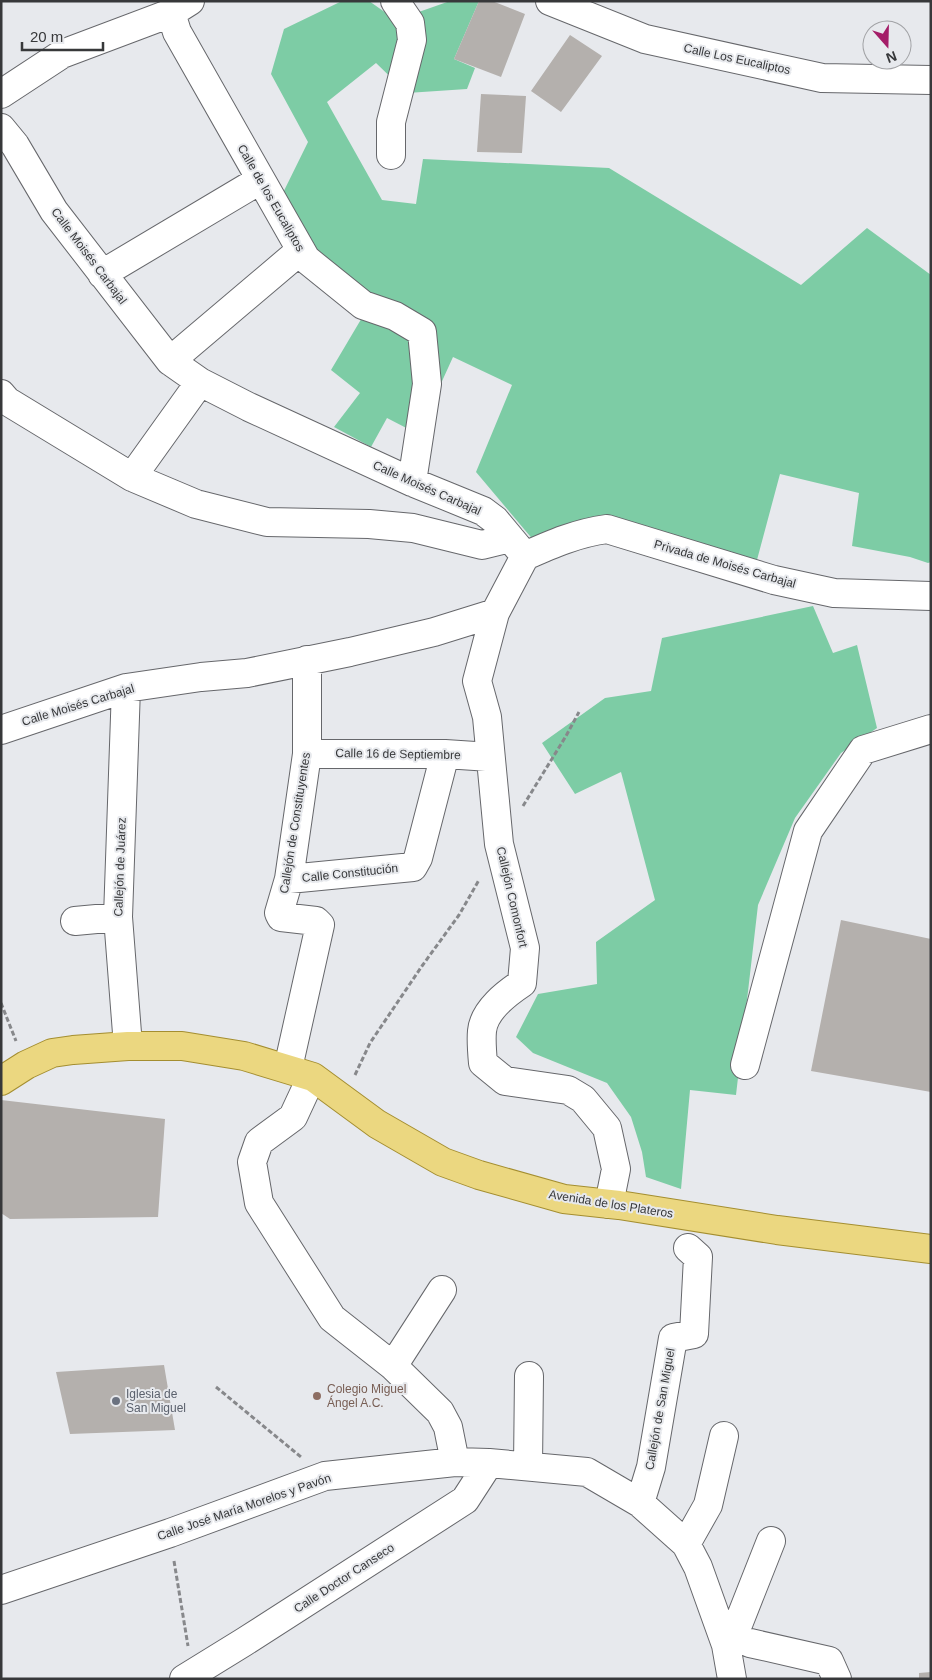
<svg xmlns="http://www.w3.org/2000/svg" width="932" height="1680" font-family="Helvetica,sans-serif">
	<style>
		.forest { fill: #7dcca5 }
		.building { fill: #b4b0ad }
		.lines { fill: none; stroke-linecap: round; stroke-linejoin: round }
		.minor-casing { stroke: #66676b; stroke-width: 30 }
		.major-casing { stroke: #a48e30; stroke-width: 30 }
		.path { stroke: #87888b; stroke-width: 3; stroke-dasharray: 5 2.5; stroke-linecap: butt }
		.minor { stroke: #fff; stroke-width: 28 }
		.major { stroke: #ebd780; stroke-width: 28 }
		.education-dot { fill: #8d6e63; stroke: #e7e9ed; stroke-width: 2 }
		.worship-dot { fill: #6b7280; stroke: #e7e9ed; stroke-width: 2 }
		.labels { text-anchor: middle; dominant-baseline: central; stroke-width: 4; stroke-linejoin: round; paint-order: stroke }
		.street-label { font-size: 12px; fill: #37383a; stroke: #e7e9ed }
		.education-label { font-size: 12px; fill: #785e54; stroke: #e7e9ed; text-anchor: start }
		.worship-label { font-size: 12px; fill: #5b616d; stroke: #e7e9ed; text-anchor: start }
	</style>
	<rect width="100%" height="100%" fill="#e7e9ed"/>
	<path class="forest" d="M342,1H369L396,20L450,1H479L454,59L475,68L467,89L407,93L376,63L327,102L382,200L416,204L423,159L609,168L801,285L867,228L931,275V562L928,563L910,557L852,546L859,493L780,474L754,571L598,519L540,548L476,472L512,385L453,357L418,434L387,418L371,447L334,427L360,393L331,370L363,316L276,207L308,142L271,74L284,29Z
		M813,606L833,653L857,645L877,728L841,753L795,818L758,905L736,1095L690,1090L681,1189L646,1177L642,1152L631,1117L607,1083L533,1053L516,1037L538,994L597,984L596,942L655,900L621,772L575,794L542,743L605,698L651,691L662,638Z"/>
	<path class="building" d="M479,1H492L525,14L501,77L454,59Z
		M570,35L602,56L561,112L531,91Z
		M481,94L526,96L522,153L477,152Z
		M841,920L931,939V1092L811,1071Z
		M1,1100L165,1119L158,1217L10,1219L1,1213Z
		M164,1365L175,1430L70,1434L56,1372Z
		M931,1672V1679H919V1673Z"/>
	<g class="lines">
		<defs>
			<path id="minor" d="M550,1L645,39L822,78L931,80
				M171,13L177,32L306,259L363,305L395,316L422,332L427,384L412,482
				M1,94L62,54L171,13L190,1
				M1,128L15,145L54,211L170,361L200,382L249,407L412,482L483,511L495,520L525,556
				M391,155V122L412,40L410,23L395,1
				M102,274L260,180
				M170,361L301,250
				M1,394L7,401L132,477L196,504L267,522L369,524L413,528L482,545L510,538
				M132,477L200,382
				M525,556L495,613L477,681L487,717L499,844L525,948L522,983C507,993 484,1010 482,1031C481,1041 482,1052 483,1063L505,1081L568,1090L583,1099L607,1128L616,1169L609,1204
				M525,556C552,544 577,533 607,529L774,580L834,593L931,596
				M126,688L118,917L128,1046
				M1,730L126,688L201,677L247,673L350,652L434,632L495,613
				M307,754H445L490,757
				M289,879L413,867L418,858L445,754
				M75,921L118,917
				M745,1065L808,831L863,750L931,729
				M288,1068L320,925L316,921L281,917L279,913L289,879L307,754V660
				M306,1089L293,1117L259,1142L252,1162L259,1203L332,1318L393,1366L440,1412L448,1427L455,1462
				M393,1366L442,1290
				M528,1466L529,1376
				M640,1503L651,1467L673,1338L694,1334L698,1257L688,1248
				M686,1544L708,1505L724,1436
				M1,1590L170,1533L325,1476L455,1462L489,1463L587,1472L640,1503L686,1544L698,1567L726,1645L732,1679
				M750,1643L829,1661L837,1679
				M726,1645L739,1622L771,1541
				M184,1679L244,1642L465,1500L489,1463"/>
			<path id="major" d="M1,1081L26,1065L52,1053L73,1050L128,1046H182L244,1056L313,1077L377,1124L443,1162L479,1175L564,1199L619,1205L777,1230L931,1249"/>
		</defs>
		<use href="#minor" class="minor-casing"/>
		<use href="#major" class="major-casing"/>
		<path class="path" d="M523,806L566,736L579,712
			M1,1003L16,1041
			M355,1075L370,1043L422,966L459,915L479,880
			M216,1387L301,1457
			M174,1561L188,1646"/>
		<use href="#minor" class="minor"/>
		<use href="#major" class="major"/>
	</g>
	<circle class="education-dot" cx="317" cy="1396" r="5"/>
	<circle class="worship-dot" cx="116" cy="1401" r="5"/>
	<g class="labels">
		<g class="street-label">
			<text transform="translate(737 59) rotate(12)">Calle Los Eucaliptos</text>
			<text transform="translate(271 198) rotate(60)">Calle de los Eucaliptos</text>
			<text transform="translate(89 256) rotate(53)">Calle Moisés Carbajal</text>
			<text transform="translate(427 488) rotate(24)">Calle Moisés Carbajal</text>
			<text transform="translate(725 564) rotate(16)">Privada de Moisés Carbajal</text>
			<text transform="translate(78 705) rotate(-17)">Calle Moisés Carbajal</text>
			<text transform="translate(398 754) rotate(1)">Calle 16 de Septiembre</text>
			<text transform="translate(295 823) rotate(-81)">Callejón de Constituyentes</text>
			<text transform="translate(120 867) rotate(-88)">Callejón de Juárez</text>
			<text transform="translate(350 873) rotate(-6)">Calle Constitución</text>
			<text transform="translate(512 897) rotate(77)">Callejón Comonfort</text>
			<text transform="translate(611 1204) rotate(9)">Avenida de los Plateros</text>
			<text transform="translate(660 1409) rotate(-80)">Callejón de San Miguel</text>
			<text transform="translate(244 1507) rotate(-19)">Calle José María Morelos y Pavón</text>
			<text transform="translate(344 1578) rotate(-33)">Calle Doctor Canseco</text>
		</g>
		<g class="education-label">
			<text x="327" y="1389">Colegio Miguel<tspan x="327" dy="14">Ángel A.C.</tspan></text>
		</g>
		<g class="worship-label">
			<text x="126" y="1394">Iglesia de<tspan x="126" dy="14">San Miguel</tspan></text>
		</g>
	</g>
	<rect width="932" height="1680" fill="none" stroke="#37383a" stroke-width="5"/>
	<g transform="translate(887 45) rotate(160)"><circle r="24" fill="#e7e9ed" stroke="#a1a2a5"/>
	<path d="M0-4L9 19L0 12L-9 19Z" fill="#a41d68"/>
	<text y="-8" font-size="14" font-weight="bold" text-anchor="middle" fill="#37383a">N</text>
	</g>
	<path d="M22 42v8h81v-8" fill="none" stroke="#37383a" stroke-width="2.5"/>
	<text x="30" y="42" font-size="15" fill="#37383a" stroke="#e7e9ed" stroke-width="4" paint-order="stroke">20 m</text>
</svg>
